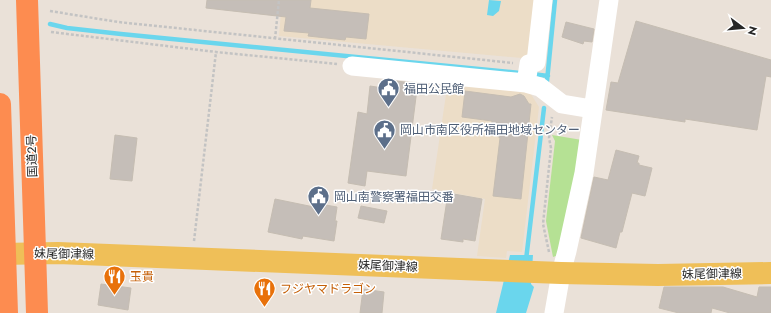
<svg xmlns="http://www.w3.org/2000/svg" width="771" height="313" font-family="Jost,'Noto Sans JP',sans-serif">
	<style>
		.education { fill: #ecddc7 }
		.green { fill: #b5e194 }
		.water { fill: #6ad6ed }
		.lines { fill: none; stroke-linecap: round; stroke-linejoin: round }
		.stream { stroke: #6ad6ed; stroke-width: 4.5 }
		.building { fill: #c5beb8; stroke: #c5bdb2 }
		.path { stroke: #c3c3c3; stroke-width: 2.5; stroke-dasharray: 3 2; stroke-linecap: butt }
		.minor { stroke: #fff; stroke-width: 19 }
		.major { stroke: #efbf58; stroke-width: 22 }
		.highway { stroke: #fd8c50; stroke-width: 22 }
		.labels { text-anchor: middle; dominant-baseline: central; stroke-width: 3; stroke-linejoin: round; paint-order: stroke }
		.service-label { font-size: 12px; fill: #4e5e75; stroke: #fff; text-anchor: start }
		.street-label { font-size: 12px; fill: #272727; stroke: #fff }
		.food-label { font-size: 12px; fill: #c56008; stroke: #fff; text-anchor: start }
	</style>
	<rect width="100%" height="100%" fill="#eae1d8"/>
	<path class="education" d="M282,0H539L533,59L279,36Z
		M448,81L529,91L539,107L522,252L507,251L506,258L477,256L485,199L432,189Z"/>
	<path class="green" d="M552,135L582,140L559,255L553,257L546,221L555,141Z"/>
	<path class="water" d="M489,0L501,1L499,11L493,16L487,15Z
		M510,255H533L531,284L534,287L526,313H496Z"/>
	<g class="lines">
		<path class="stream" d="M50,24L67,28L121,34L520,73
			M532,74L548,76
			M547,81L555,0
			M526,260L544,108"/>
	</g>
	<path class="building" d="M207,0H311L310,8L369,14L366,39L346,37L345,40L308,36L309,33L284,31L286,17L206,8Z
		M636,21L771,60V77L766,76L757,130L685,119V122L606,110L611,82L618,83Z
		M566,22L594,29L592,42L584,41L583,44L562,37Z
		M395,81L414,83L413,88L417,89L406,176L367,171L365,186L348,183L358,112L367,114L370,86L390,89L391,85L394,86Z
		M465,91L511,97L520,94L524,96L529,104H531L521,199L493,196L500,138L491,131L492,121L462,117Z
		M115,135L137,138L132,181L110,179Z
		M616,150L639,156L637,163H639V165L652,168L645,196L632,193L622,232H620L616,248L581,238L594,177L608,180Z
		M448,193L482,199L475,241L463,239V242L441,239Z
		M275,199L314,207V203L337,207L335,221H337L334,241L303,236L302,239L268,232Z
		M361,206L387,211L384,223L358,218Z
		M101,284L131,288L128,310L98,305Z
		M664,287H723L757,297L759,287H771V313H730L712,308L711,313H679L659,308Z
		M363,289L384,292L382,313H360Z"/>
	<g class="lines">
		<path class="path" d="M50,11L118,22L513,63
			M51,32L216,52L337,64
			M275,39L279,0
			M194,241L216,52
			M549,252L543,224L551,148L549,138L552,117"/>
		<path class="minor" d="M352,66L526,83L540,87L562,104L592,109
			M526,83L529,64L536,62L543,0
			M554,313L561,273L567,251L584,173L609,0"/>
		<path class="major" d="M0,254L58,253L561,273L658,275L771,273"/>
		<path class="highway" d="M27,0L37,313
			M0,104L7,313"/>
	</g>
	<defs>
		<symbol id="civic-pin" viewBox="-11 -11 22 30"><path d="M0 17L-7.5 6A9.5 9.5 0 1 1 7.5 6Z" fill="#5c6f8a" stroke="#fff"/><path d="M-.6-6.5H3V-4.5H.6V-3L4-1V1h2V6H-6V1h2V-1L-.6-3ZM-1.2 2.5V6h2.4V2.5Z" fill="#fff"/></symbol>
		<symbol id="restaurant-pin" viewBox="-11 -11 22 30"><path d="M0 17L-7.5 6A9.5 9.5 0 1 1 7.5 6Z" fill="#e8710a" stroke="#fff"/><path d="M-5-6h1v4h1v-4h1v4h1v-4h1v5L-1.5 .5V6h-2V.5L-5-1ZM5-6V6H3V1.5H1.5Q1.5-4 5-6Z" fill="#fff"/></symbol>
	</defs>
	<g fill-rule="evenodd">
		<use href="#civic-pin" x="376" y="76" width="25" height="34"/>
		<use href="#civic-pin" x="372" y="118" width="25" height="34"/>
		<use href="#civic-pin" x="306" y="184" width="25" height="34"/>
		<use href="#restaurant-pin" x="102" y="264" width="25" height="34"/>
		<use href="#restaurant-pin" x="252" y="276" width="25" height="34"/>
	</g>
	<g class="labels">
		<g class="service-label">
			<text x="404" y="89">福田公民館</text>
			<text x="400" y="130">岡山市南区役所福田地域センター</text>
			<text x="334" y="197">岡山南警察署福田交番</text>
		</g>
		<g class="street-label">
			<text transform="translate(32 156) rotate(-92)">国道2号</text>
			<text transform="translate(64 254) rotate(1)">妹尾御津線</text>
			<text transform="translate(388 266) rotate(2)">妹尾御津線</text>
			<text transform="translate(712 274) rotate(-1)">妹尾御津線</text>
		</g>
		<g class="food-label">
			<text x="130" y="277">玉貴</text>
			<text x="280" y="289">フジヤマドラゴン</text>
		</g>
	</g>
	<g transform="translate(743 28) rotate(106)" stroke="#ffffff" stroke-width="3" paint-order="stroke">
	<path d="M0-3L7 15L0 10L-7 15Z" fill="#272727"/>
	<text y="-6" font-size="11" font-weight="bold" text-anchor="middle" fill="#272727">N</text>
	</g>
</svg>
